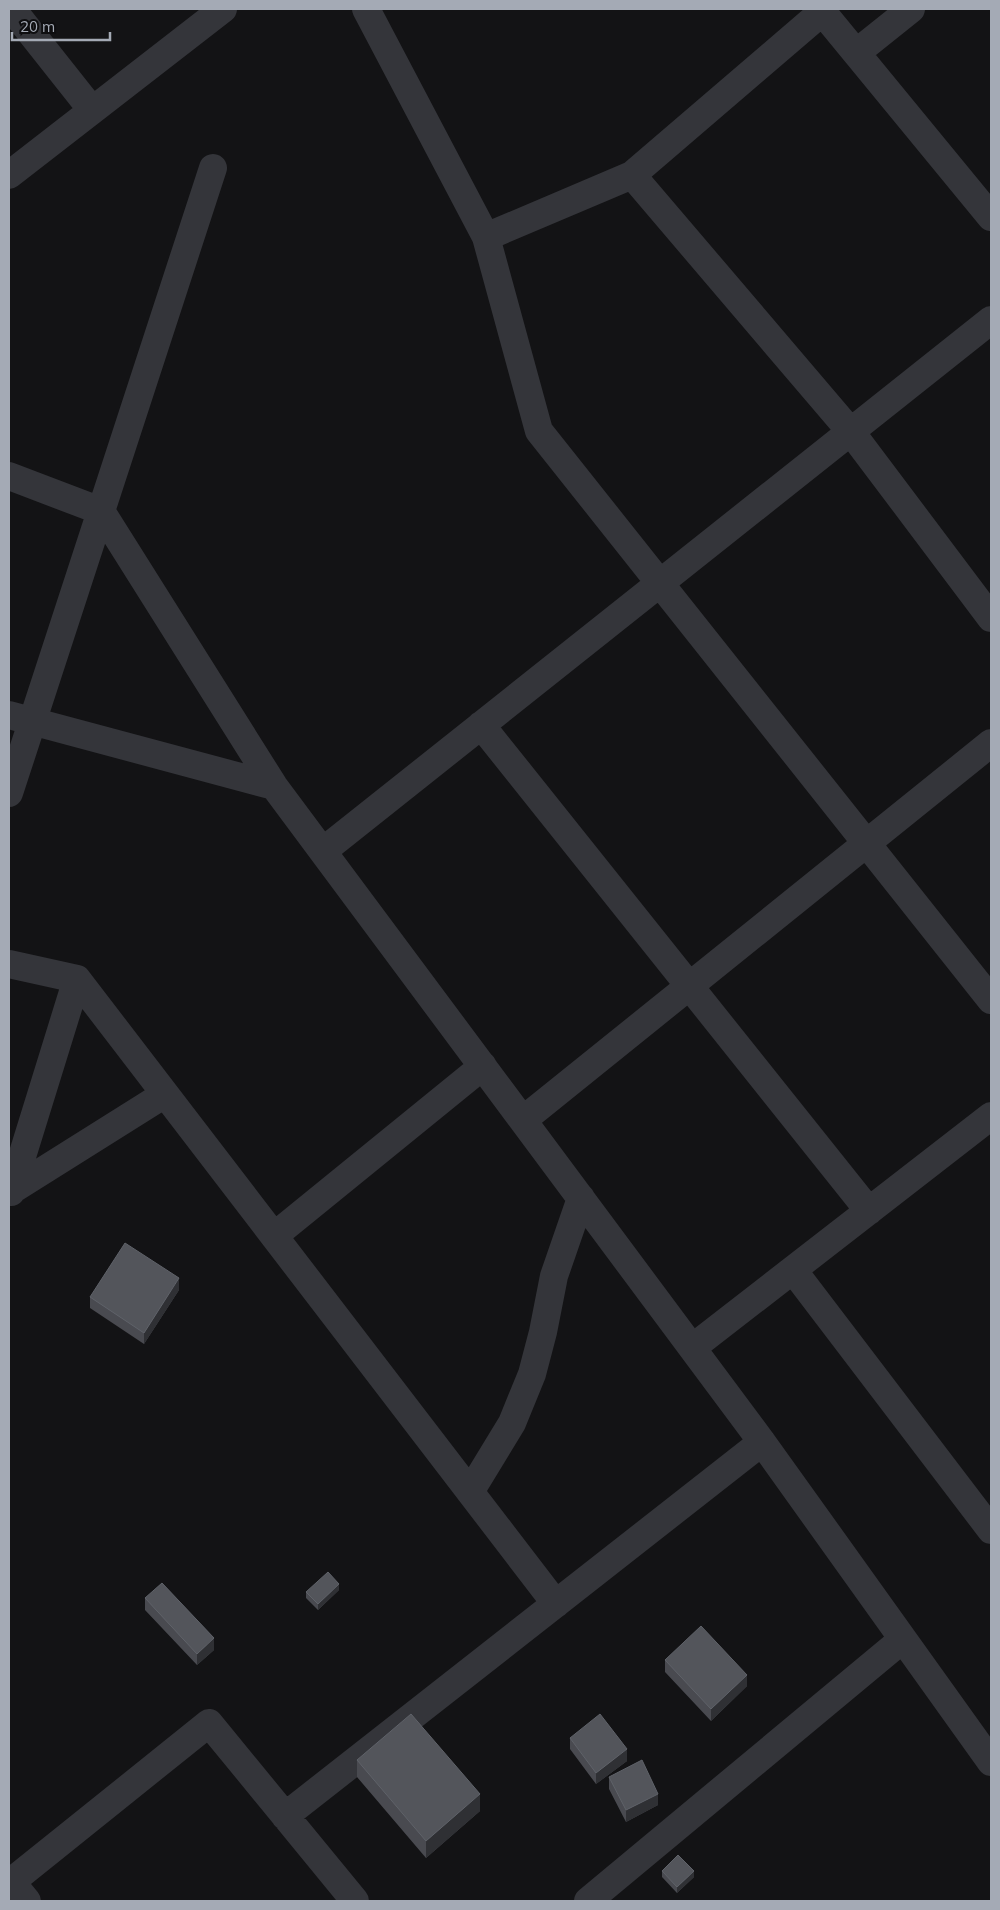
<svg xmlns="http://www.w3.org/2000/svg" width="1000" height="1910" font-family="Mulish,sans-serif">
	<style>
		.lines { fill: none; stroke-linecap: round; stroke-linejoin: round }
		.minor { stroke: #34353a; stroke-width: 28 }
		.wall { fill: #494a50 }
		.shaded-wall { fill: #2f3034 }
		.building { fill: #53555b; stroke: #5f6269 }
	</style>
	<rect width="100%" height="100%" fill="#131315"/>
	<g class="lines">
		<path class="minor" d="M12,9L92,110
			M366,9L486,237L539,431L991,1000
			M820,9L991,217
			M822,12L632,175L851,432L991,618
			M856,53L911,9
			M9,175L223,9
			M486,237L632,175
			M9,476L101,511L274,786L762,1442L991,1762
			M9,715L274,786
			M481,725L869,1211
			M9,793L213,168
			M323,851L991,320
			M9,964L77,979L556,1604
			M523,1120L991,743
			M9,1192L165,1094
			M11,1192L77,979
			M274,1236L483,1066
			M793,1270L991,1530
			M692,1348L991,1116
			M470,1492L512,1423L532,1374L543,1332L554,1276L581,1198
			M285,1816L762,1442
			M9,1879L27,1901
			M11,1882L209,1723L355,1901
			M588,1901L903,1639"/>
	</g>
	<path class="wall" d="M179,1290L144,1344L90,1308V1297Z
		M339,1590L318,1610L306,1598V1592Z
		M145,1598L214,1650L197,1665L145,1610Z
		M665,1660L747,1686L711,1721L665,1672Z
		M570,1738L627,1761L596,1784L570,1749Z
		M357,1760L480,1811L426,1858L357,1777Z
		M609,1777L658,1805L626,1822L609,1789Z
		M662,1871L694,1877L677,1893L662,1877Z"/>
	<path class="shaded-wall" d="M179,1278V1290L144,1344V1333Z
		M339,1584V1590L318,1610V1604Z
		M214,1638V1650L197,1665V1654Z
		M747,1675V1686L711,1721V1709Z
		M627,1749V1761L596,1784V1773Z
		M480,1794V1811L426,1858V1841Z
		M658,1794V1805L626,1822V1810Z
		M694,1871V1877L677,1893V1887Z"/>
	<path class="building" d="M125,1243L179,1278L144,1333L90,1297Z
		M328,1572L339,1584L318,1604L306,1592Z
		M162,1583L214,1638L197,1654L145,1598Z
		M701,1626L747,1675L711,1709L665,1660Z
		M411,1714L480,1794L426,1841L357,1760Z
		M600,1714L627,1749L596,1773L570,1738Z
		M642,1760L658,1794L626,1810L609,1777Z
		M678,1855L694,1871L677,1887L662,1871Z"/>
	<rect width="1000" height="1910" fill="none" stroke="#a4aab5" stroke-width="20"/>
	<path d="M12 32v8h98v-8" fill="none" stroke="#a4aab5" stroke-width="2.5"/>
	<text x="20" y="32" font-size="15" fill="#a4aab5" stroke="#0e0e10" stroke-width="4" paint-order="stroke">20 m</text>
</svg>
